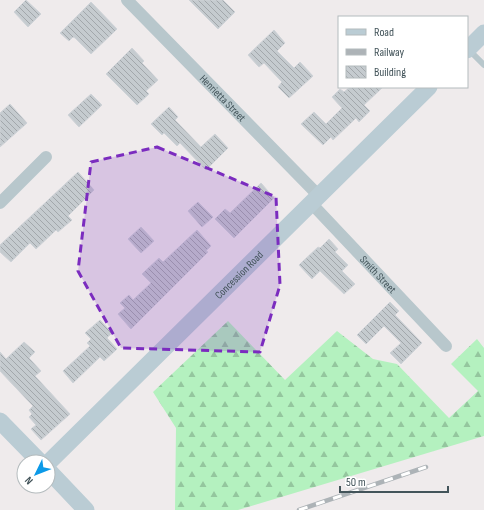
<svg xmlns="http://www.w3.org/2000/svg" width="484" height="510" font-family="'Sofia Sans Condensed',sans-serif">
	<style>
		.forest { fill: url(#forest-firs) }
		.building { fill: url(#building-back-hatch); stroke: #cfd3d8 }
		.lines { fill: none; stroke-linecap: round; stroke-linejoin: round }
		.lane { stroke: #b8c7cc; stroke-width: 6 }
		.street { stroke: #b8c7cc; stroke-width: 12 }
		.secondary { stroke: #baccd4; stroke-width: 17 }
		.rail-casing { stroke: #adb3b7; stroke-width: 4.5 }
		.rail { stroke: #fff; stroke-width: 3; stroke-dasharray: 9; stroke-linecap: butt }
		.marked { fill: #7b2cbf; fill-opacity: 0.2; stroke: #7b2cbf; stroke-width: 3; stroke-dasharray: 8 5; stroke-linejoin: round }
		.labels { text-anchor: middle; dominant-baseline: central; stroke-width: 4; stroke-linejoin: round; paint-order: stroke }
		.street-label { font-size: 11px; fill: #43545a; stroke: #fff }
	</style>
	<defs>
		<pattern id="forest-firs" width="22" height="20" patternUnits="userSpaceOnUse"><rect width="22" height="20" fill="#b4f1bf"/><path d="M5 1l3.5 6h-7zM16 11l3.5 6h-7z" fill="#94c69e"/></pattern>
		<pattern id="building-back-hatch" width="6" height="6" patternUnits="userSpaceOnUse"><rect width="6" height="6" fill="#c5cbcf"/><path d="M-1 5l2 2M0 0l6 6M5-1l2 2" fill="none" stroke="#a2a7ab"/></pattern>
	</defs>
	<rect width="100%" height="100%" fill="#efebec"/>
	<path class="forest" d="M228,321L285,380L337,331L373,359L397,364L449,418L478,391L451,364L477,339L484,348V436L238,510H175L176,428L153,392Z"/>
	<path class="building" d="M26,0L41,14L28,27L14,12Z
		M189,0H223L235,12L218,29Z
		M91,2L117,29L91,54L75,38L73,37L69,41L60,33Z
		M274,30L285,43L277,51L294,68L300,62L313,76L289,98L278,87L282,82L264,63L259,67L248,55Z
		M132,48L144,61L142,63L158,80L146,91L149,94L137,105L106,74Z
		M350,87H383L364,105L370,111L359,122L356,118L333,140L331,137L323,145L301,124L314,112L326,124L342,108L332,97L340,89L344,92Z
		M91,94L102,105L79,127L68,115Z
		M10,104L27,123L0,147V113Z
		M169,107L178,117L175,120L201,147L215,134L228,148L206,170L180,143L177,146L164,133L162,135L151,124Z
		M78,172L94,190L68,216L72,220L58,232L56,230L36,249L30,243L11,262L0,252V245Z
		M261,183L274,198L234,238L215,219L225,209L230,213Z
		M198,202L213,217L202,227L188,211Z
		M141,227L154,241L141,253L128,239Z
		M197,230L211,246L206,251L208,252L131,329L118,314L125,308L120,303L129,295L133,300L151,283L142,274L159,258L163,262Z
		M329,239L338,249L335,252L348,265L342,271L355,284L344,294L320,271L312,279L299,265L318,247L320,248Z
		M390,302L399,311L395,315L422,343L401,364L390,353L401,343L384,326L366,344L357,335Z
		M100,320L112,333L107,338L117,349L104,361L100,357L73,383L63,371L90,346L87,343L91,339L85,333Z
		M24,342L35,352L29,358L41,371L35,376L70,414L41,440L31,429L36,425L29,417L32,414L29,410L33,406L0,371V352L6,359Z"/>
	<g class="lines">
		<path class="lane" d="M468,49L484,65"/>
		<g class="street">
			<path id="s1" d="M127,0L319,196"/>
			<path d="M0,203L46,157"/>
			<path id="s2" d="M311,203L446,346"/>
		</g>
		<g class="secondary">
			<path d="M467,50L484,33"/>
			<path d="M0,421L40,462"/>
			<path id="s3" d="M48,463L429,87"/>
			<path d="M48,470L86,510"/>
		</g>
		<defs>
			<path id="rail" d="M299,510L426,467"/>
		</defs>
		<use href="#rail" class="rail-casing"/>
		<use href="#rail" class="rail"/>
	</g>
	<path class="marked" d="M157,147L276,197L280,285L260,352L121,348L78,271L91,162Z"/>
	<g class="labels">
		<g class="street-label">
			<text stroke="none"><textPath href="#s1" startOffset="137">Henrietta Street</textPath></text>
			<text stroke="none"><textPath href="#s2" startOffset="98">Smith Street</textPath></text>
			<text stroke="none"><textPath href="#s3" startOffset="268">Concession Road</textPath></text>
		</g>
	</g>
	<rect x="338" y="16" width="130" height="72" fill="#ffffff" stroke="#b4bbbd"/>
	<rect x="346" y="29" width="20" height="6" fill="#baccd4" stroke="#b4bbbd"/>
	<text x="374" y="36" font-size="12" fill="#43545a">Road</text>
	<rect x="346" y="49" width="20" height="6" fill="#adb3b7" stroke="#b4bbbd"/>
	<text x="374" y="56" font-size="12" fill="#43545a">Railway</text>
	<rect x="346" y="66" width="20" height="12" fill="url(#building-back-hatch)" stroke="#b4bbbd"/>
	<text x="374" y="76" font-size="12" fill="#43545a">Building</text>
	<g transform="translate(36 474) rotate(227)"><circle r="19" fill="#ffffff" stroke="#b4bbbd"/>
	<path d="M0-3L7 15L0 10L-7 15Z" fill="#0c9ae8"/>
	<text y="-6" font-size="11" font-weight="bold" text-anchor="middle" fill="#43545a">N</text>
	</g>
	<path d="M340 486v6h108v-6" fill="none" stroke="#43545a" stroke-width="2"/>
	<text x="346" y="486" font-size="12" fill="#43545a" stroke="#ffffff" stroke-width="3" paint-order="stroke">50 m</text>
</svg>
